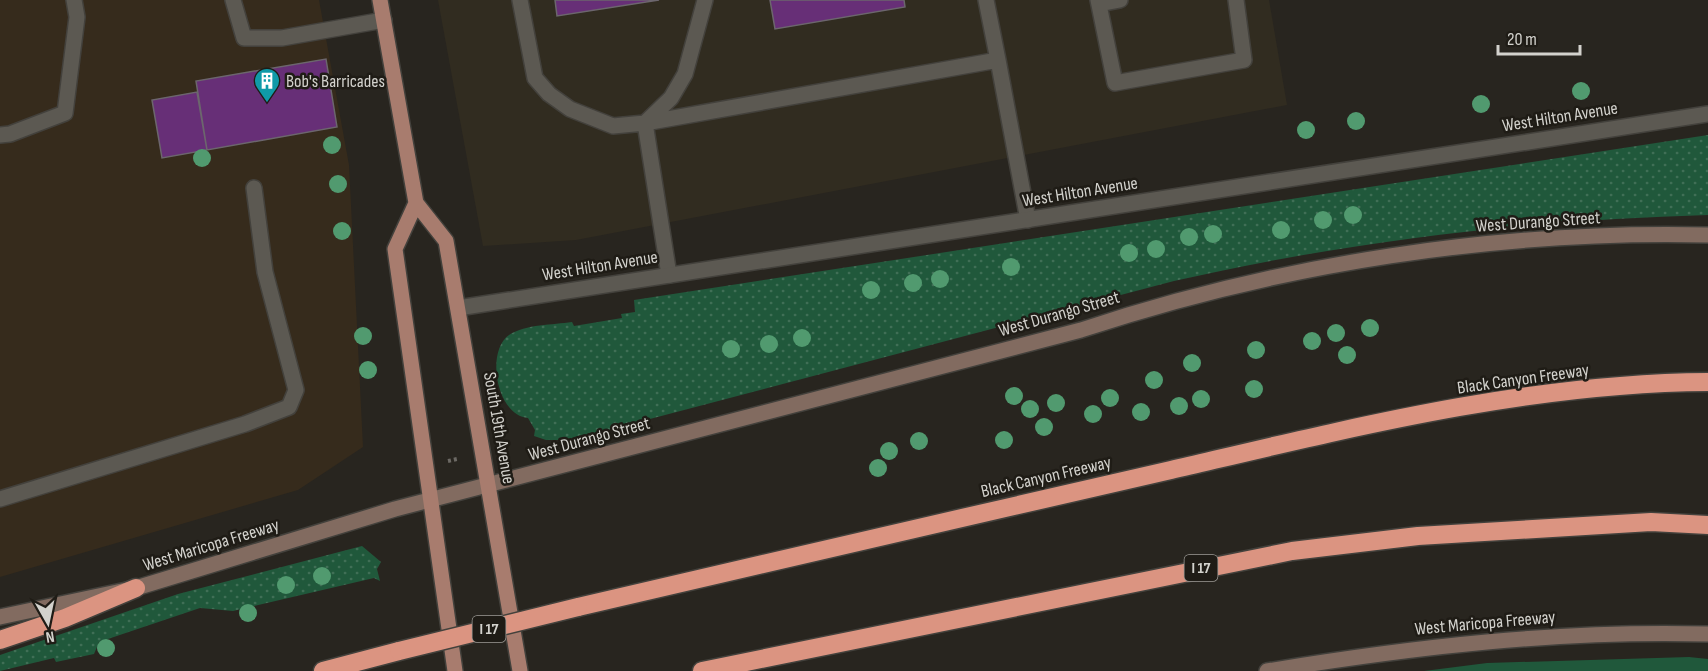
<svg xmlns="http://www.w3.org/2000/svg" width="1708" height="671" font-family="'Sofia Sans Condensed',sans-serif">
	<style>
		.built { fill: #312c20 }
		.industrial { fill: #362b1c }
		.grass { fill: url(#grass-dots) }
		.park { fill: #20583b }
		.building { fill: #672f77; stroke: #6c666d; stroke-width: 1.5 }
		.lines { fill: none; stroke-linecap: round; stroke-linejoin: round }
		.service-casing { stroke: #43413c; stroke-width: 18 }
		.minor-casing { stroke: #43413c; stroke-width: 18 }
		.secondary-casing { stroke: #43413c; stroke-width: 18 }
		.primary-casing { stroke: #43413c; stroke-width: 18 }
		.motorway-casing { stroke: #43413c; stroke-width: 21 }
		.path { stroke: #6c6964; stroke-width: 4; stroke-dasharray: 3 3; stroke-linecap: butt }
		.service { stroke: #5c5952; stroke-width: 15 }
		.minor { stroke: #5c5952; stroke-width: 15 }
		.secondary { stroke: #826b60; stroke-width: 15 }
		.primary { stroke: #a87c6e; stroke-width: 15 }
		.motorway { stroke: #db9481; stroke-width: 18 }
		.motorway-bridge-casing { stroke: #43413c; stroke-width: 21; stroke-linecap: butt }
		.motorway-bridge { stroke: #db9481; stroke-width: 18 }
		.tree { fill: #519a6f }
		.labels { text-anchor: middle; dominant-baseline: central; stroke-width: 5; stroke-linejoin: round; paint-order: stroke }
		.shield { fill: #1f1c16; stroke: #9d9b96; stroke-width: 1.5 }
		.shield-label { font-size: 16px; font-weight: bold; fill: #d3d2cd }
		.poi-label { font-size: 18px; fill: #d3d2cd; stroke: #1f1c16; text-anchor: start }
		.street-label { font-size: 18px; fill: #d3d2cd; stroke: #1f1c16 }
	</style>
	<defs>
		<pattern id="grass-dots" width="8" height="8" patternUnits="userSpaceOnUse" patternTransform="scale(1.5)"><rect width="8" height="8" fill="#20583b"/><path d="M2 2h.1M6 6h.1" fill="none" stroke="#406f56" stroke-width="1.8" stroke-linecap="round"/></pattern>
	</defs>
	<rect width="100%" height="100%" fill="#28251f"/>
	<path class="built" d="M438,0H1269L1287,105L576,240L483,246Z"/>
	<path class="industrial" d="M0,0H319L349,165L363,447L298,490L0,577Z"/>
	<path class="grass" d="M1708,135V215C1528,220 1349,241 1174,281L570,440H546L534,436L535,430L528,418C497,416 485,352 509,335C526,324 553,325 572,322L574,326L622,318L621,314L635,312L634,300Z
		M362,546L381,562L377,569L380,581L374,578L233,611L200,608L99,642L94,654L56,662L54,658L0,671V655L178,594Z"/>
	<path class="park" d="M1689,657L1708,659V671H1424L1487,663Z"/>
	<path class="building" d="M555,0H659L557,16Z
		M770,0H904L905,7L775,29Z
		M326,59L337,127L207,150L196,81Z
		M197,92L207,150L162,158L152,100Z"/>
	<g class="lines">
		<defs>
			<path id="service" d="M233,0L244,38H282L384,20
				M520,0L535,78L549,94L570,109L613,126L645,123L998,60L1028,220
				M986,0L998,60
				M1098,0L1115,83L1244,60L1236,0
				M1099,4L1120,0
				M645,123L669,275
				M645,123L671,98L685,74L705,0
				M0,135L10,134L65,113L77,17L74,0
				M0,499L245,424L289,407L296,390L265,272L254,188"/>
			<path id="minor" d="M458,308L1708,114"/>
			<path id="secondary" d="M0,617L136,588L395,509L1081,330C1280,264 1498,230 1708,235
				M1267,671C1413,647 1560,630 1708,634"/>
			<path id="primary" d="M380,0L416,203L446,241L520,671
				M416,203L395,249L455,671"/>
			<path id="motorway" d="M578,607C776,561 973,515 1171,470C1347,429 1527,383 1708,382
				M0,640L65,618L136,588
				M323,671L399,651
				M702,671L1292,551L1418,536L1651,522L1708,525"/>
		</defs>
		<use href="#service" class="service-casing"/>
		<use href="#minor" class="minor-casing"/>
		<use href="#secondary" class="secondary-casing"/>
		<use href="#primary" class="primary-casing"/>
		<use href="#motorway" class="motorway-casing"/>
		<path class="path" d="M448,461L457,459"/>
		<use href="#service" class="service"/>
		<use href="#minor" class="minor"/>
		<use href="#secondary" class="secondary"/>
		<use href="#primary" class="primary"/>
		<use href="#motorway" class="motorway"/>
		<defs>
			<path id="motorway-bridge" d="M399,651L578,607"/>
		</defs>
		<use href="#motorway-bridge" class="motorway-bridge-casing"/>
		<use href="#motorway-bridge" class="motorway-bridge"/>
	</g>
	<g class="tree">
		<circle cx="1581" cy="91" r="9"/>
		<circle cx="1481" cy="104" r="9"/>
		<circle cx="1356" cy="121" r="9"/>
		<circle cx="1306" cy="130" r="9"/>
		<circle cx="332" cy="145" r="9"/>
		<circle cx="202" cy="158" r="9"/>
		<circle cx="338" cy="184" r="9"/>
		<circle cx="1353" cy="215" r="9"/>
		<circle cx="1323" cy="220" r="9"/>
		<circle cx="1281" cy="230" r="9"/>
		<circle cx="342" cy="231" r="9"/>
		<circle cx="1213" cy="234" r="9"/>
		<circle cx="1189" cy="237" r="9"/>
		<circle cx="1156" cy="249" r="9"/>
		<circle cx="1129" cy="253" r="9"/>
		<circle cx="1011" cy="267" r="9"/>
		<circle cx="940" cy="279" r="9"/>
		<circle cx="913" cy="283" r="9"/>
		<circle cx="871" cy="290" r="9"/>
		<circle cx="1370" cy="328" r="9"/>
		<circle cx="1336" cy="333" r="9"/>
		<circle cx="363" cy="336" r="9"/>
		<circle cx="802" cy="338" r="9"/>
		<circle cx="1312" cy="341" r="9"/>
		<circle cx="769" cy="344" r="9"/>
		<circle cx="731" cy="349" r="9"/>
		<circle cx="1256" cy="350" r="9"/>
		<circle cx="1347" cy="355" r="9"/>
		<circle cx="1192" cy="363" r="9"/>
		<circle cx="368" cy="370" r="9"/>
		<circle cx="1154" cy="380" r="9"/>
		<circle cx="1254" cy="389" r="9"/>
		<circle cx="1014" cy="396" r="9"/>
		<circle cx="1110" cy="398" r="9"/>
		<circle cx="1201" cy="399" r="9"/>
		<circle cx="1056" cy="403" r="9"/>
		<circle cx="1179" cy="406" r="9"/>
		<circle cx="1030" cy="409" r="9"/>
		<circle cx="1141" cy="412" r="9"/>
		<circle cx="1093" cy="414" r="9"/>
		<circle cx="1044" cy="427" r="9"/>
		<circle cx="1004" cy="440" r="9"/>
		<circle cx="919" cy="441" r="9"/>
		<circle cx="889" cy="451" r="9"/>
		<circle cx="878" cy="468" r="9"/>
		<circle cx="322" cy="576" r="9"/>
		<circle cx="286" cy="585" r="9"/>
		<circle cx="248" cy="613" r="9"/>
		<circle cx="106" cy="648" r="9"/>
	</g>
	<defs>
		<symbol id="building-pin" viewBox="-11 -11 22 30"><path d="M0 17L-7.5 6A9.5 9.5 0 1 1 7.5 6Z" fill="#0f9aa8" stroke="#1f1c16"/><path d="M-4-6H4V6H1V3H-1V6H-4ZM-2.5-4.3h1.7v1.8h-1.7ZM.8-4.3h1.7v1.8H.8ZM-2.5-1h1.7V.8h-1.7ZM.8-1h1.7V.8H.8Z" fill="#fff"/></symbol>
	</defs>
	<g fill-rule="evenodd">
		<use href="#building-pin" x="252" y="66" width="30" height="40"/>
	</g>
	<g class="labels">
		<g class="shield">
			<rect x="1184.5" y="555" width="33" height="26" rx="4.5"/>
			<rect x="472.5" y="616" width="33" height="26" rx="4.5"/>
		</g>
		<g class="shield-label">
			<text x="1201" y="568">I 17</text>
			<text x="489" y="629">I 17</text>
		</g>
		<g class="poi-label">
			<text x="286" y="81">Bob's Barricades</text>
		</g>
		<g class="street-label">
			<text transform="translate(1560 117) rotate(-9)">West Hilton Avenue</text>
			<text transform="translate(1080 192) rotate(-9)">West Hilton Avenue</text>
			<text transform="translate(1538 222) rotate(-4)">West Durango Street</text>
			<text transform="translate(600 266) rotate(-9)">West Hilton Avenue</text>
			<text transform="translate(1059 314) rotate(-16)">West Durango Street</text>
			<text transform="translate(1523 379) rotate(-8)">Black Canyon Freeway</text>
			<text transform="translate(499 428) rotate(80)">South 19th Avenue</text>
			<text transform="translate(589 439) rotate(-15)">West Durango Street</text>
			<text transform="translate(1046 477) rotate(-13)">Black Canyon Freeway</text>
			<text transform="translate(211 545) rotate(-17)">West Maricopa Freeway</text>
			<text transform="translate(1485 623) rotate(-5)">West Maricopa Freeway</text>
		</g>
	</g>
	<g transform="translate(48 623) rotate(171)" stroke="#1f1c16" stroke-width="4.5" paint-order="stroke">
	<path d="M0-4.5L10 22L0 15L-10 22Z" fill="#d3d2cd"/>
	<text y="-9" font-size="16" font-weight="bold" text-anchor="middle" fill="#d3d2cd">N</text>
	</g>
	<path d="M1498 45v9h82v-9" fill="none" stroke="#d3d2cd" stroke-width="3"/>
	<text x="1507" y="45" font-size="18" fill="#d3d2cd" stroke="#1f1c16" stroke-width="4.5" paint-order="stroke">20 m</text>
</svg>
